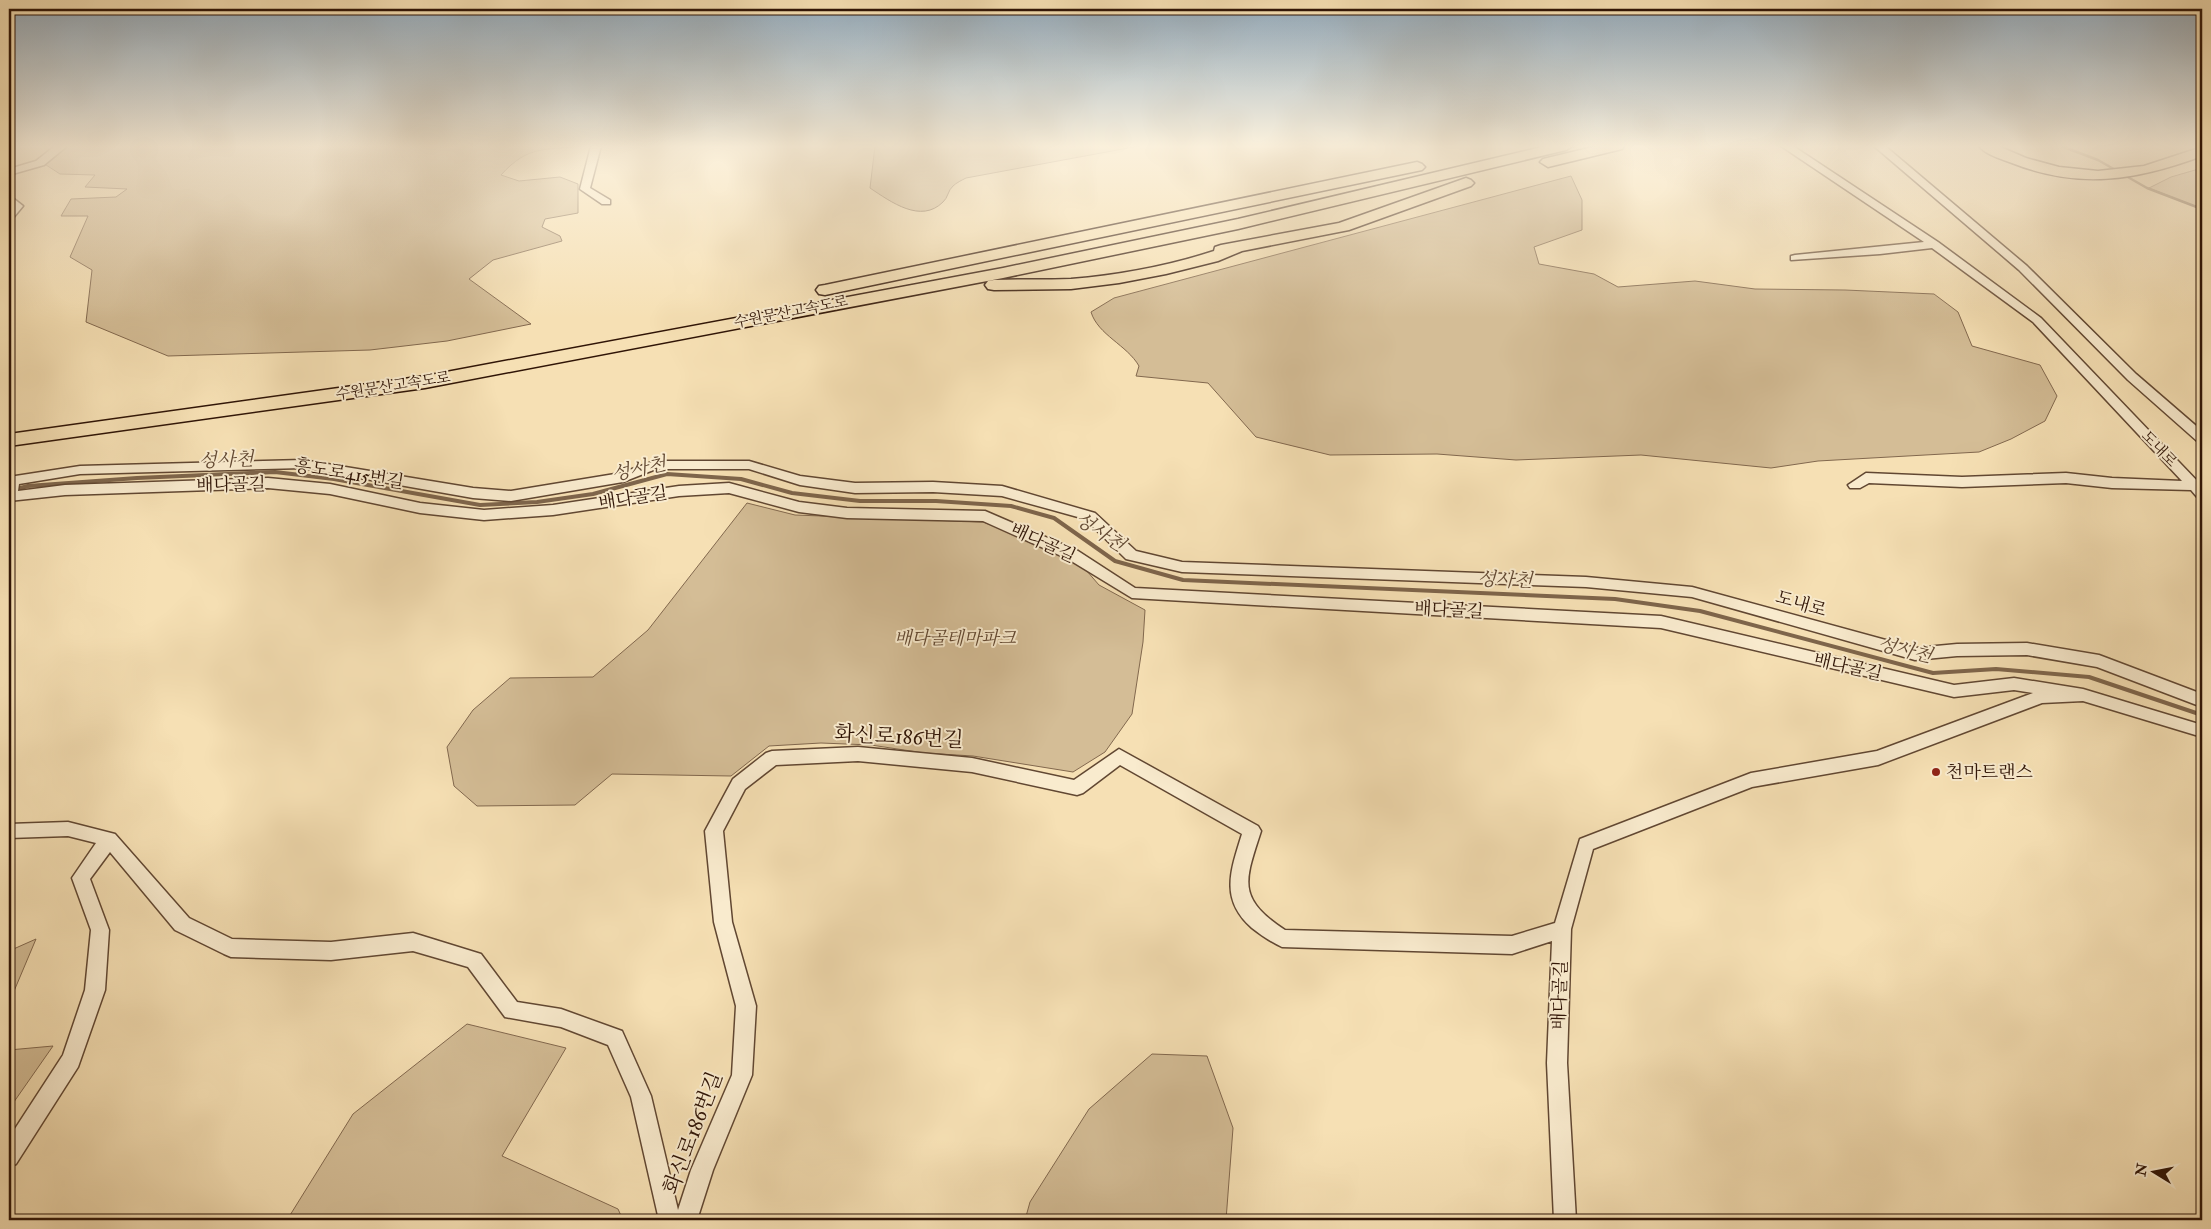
<svg xmlns="http://www.w3.org/2000/svg" width="2211" height="1229" font-family="'IM FELL Double Pica','Noto Serif KR',serif">
	<style>
		.green { fill: #d4bd96; stroke: #82684e }
		.lines { fill: none; stroke-linecap: round; stroke-linejoin: round }
		.stream-far1 { stroke: #7e654b; stroke-width: 2.5 }
		.stream { stroke: #7e654b; stroke-width: 4 }
		.minor-casing { stroke: #614732; stroke-width: 3 }
		.highway-casing { stroke: #2f1406; stroke-width: 3 }
		.minor { fill: #f9ebce; fill-rule: evenodd }
		.highway { fill: #f6e0b4; fill-rule: evenodd }
		.poi-dot { fill: #8f2418; stroke: #f9ebce; stroke-width: 2 }
		.labels { text-anchor: middle; dominant-baseline: central; stroke-width: 4; stroke-linejoin: round; paint-order: stroke }
		.far-street-label { font-size: 15px; fill: #2f1406; stroke: #f9ebce }
		.street-label { font-size: 18px; fill: #2f1406; stroke: #f9ebce }
		.park-label { font-size: 18px; font-style: italic; fill: #614731; stroke: #f9ebce }
		.poi-label { font-size: 18px; fill: #2f1406; stroke: #f9ebce; text-anchor: start }
		.water-label { font-size: 19px; font-style: italic; fill: #634a34; stroke: #f9ebce }
		.near-street-label { font-size: 21px; fill: #2f1406; stroke: #f9ebce }
	</style>
	<rect width="100%" height="100%" fill="#f6e0b4"/>
	<filter id="stains"><feTurbulence type="fractalNoise" baseFrequency=".004" numOctaves="4"/><feColorMatrix values="0 0 0 0 .2 0 0 0 0 .09 0 0 0 0 .02 0 0 0 .5 -.17"/></filter>
	<radialGradient id="worn" r=".72"><stop offset=".6" stop-color="#630" stop-opacity="0"/><stop offset="1" stop-color="#630" stop-opacity=".3"/></radialGradient>
	<path class="green" d="M63,146H582C545,151 529,144 501,175L519,181L560,177L578,184V213L545,219L542,227L560,236L562,241L493,260L469,279L531,324L447,341L370,350L168,356L86,322L92,270L70,257L88,216H61L71,199L116,197L127,189L85,187L95,175L60,174L43,163Z
		M875,146H1139L966,178C962,180 956,183 953,186C948,190 948,198 943,202C921,224 891,202 870,188Z
		M2202,168V209L2149,188L2171,177Z
		M1571,176L1582,200V230L1534,247L1539,264L1594,274L1618,287L1695,281L1755,289L1845,290L1934,294L1958,312L1972,346L2040,365L2057,396L2045,421L2011,439L1979,452L1818,461L1771,468L1641,455L1516,460L1437,454L1330,455L1256,437L1208,383L1136,376L1139,366C1127,345 1098,335 1091,312L1114,298Z
		M747,503L795,515L983,522L1073,555L1099,585L1145,610L1143,642L1132,714L1105,752L1073,772L973,756L924,753L871,745L821,743L769,746L731,776L612,774L575,805L477,806L454,786L447,747L473,710L510,678L593,677L648,630Z
		M36,939L9,1003V951Z
		M467,1024L566,1048L502,1156L618,1209L623,1220H287L353,1114Z
		M53,1046L9,1109V1050Z
		M1152,1054L1207,1056L1233,1128L1226,1220H1025L1030,1202L1089,1109Z"/>
	<g class="lines">
		<path class="stream-far1" d="M2061,146L2098,160L2147,188L2202,209"/>
		<path class="stream" d="M9,491L28,486L137,478L275,472L334,479L480,505L537,502L593,494L667,474L741,479L792,493L860,501H936L1011,506L1054,518L1115,561L1183,580L1615,599L1700,611L1933,673L1996,669L2089,677L2202,715"/>
		<defs>
			<path id="minor" d="M55,146H67L44,165L9,175V169L36,161Z
				M591,146H601L590,188L610,200V204H602L580,189Z
				M1781,146H1793L1938,242L2041,318L2202,486V499L2197,497L2191,490L2112,488L2066,483L1962,487L1869,483L1860,488H1850L1848,485L1866,473L1962,477L2066,473L2112,478L2182,481L2033,322L1932,248L1880,254L1791,260V256L1795,255L1924,242Z
				M1874,146H1885L2027,266L2136,374L2202,431V442L2197,441L2128,380L2019,270Z
				M9,195L23,206L13,218L9,219V210L12,206L9,203Z
				M303,460L473,488L511,491L621,473L655,461H749L800,476L855,483L933,482L1002,486L1095,513L1136,551L1182,562L1586,577L1692,587L1915,648L1957,644L2027,643L2099,655L2202,694V707L2097,667L2027,655L1957,656L1915,660L1692,597L1586,587L1182,572L1126,559L1085,519L1002,496L933,492L855,493L800,485L749,469H656L623,482L511,501L473,498L303,468L80,474L19,484L18,491L65,485L268,478L330,484L420,503L484,510L553,505L679,486L729,483L799,502L847,508L985,511L1078,551L1135,588L1661,616L1954,685L2014,678L2083,689L2202,725V737L2083,701L2042,703L1878,765L1752,787L1593,849L1571,929L1567,1063L1576,1220H1554L1547,1063L1552,941L1512,954L1282,947C1271,942 1261,935 1252,928C1219,899 1231,870 1242,834L1120,765L1083,793L1077,795L972,772L858,761L776,765L745,789L723,831L732,922L756,1006L752,1075L713,1170L697,1220H659L631,1097L608,1045L561,1027L505,1017L468,967L413,951L331,960L231,957L224,954L175,930L110,852L90,879L109,930L105,990L78,1067L16,1164L9,1167V1138L63,1055L85,990L91,930L72,878L96,843L68,836L9,838V824L68,822L115,834L189,918L232,939L331,942L413,933L481,954L517,1002L561,1009L622,1031L651,1096L678,1210L691,1170L732,1075L736,1006L714,922L705,831L733,779L766,753L772,751L858,747L972,758L1074,780L1119,749L1258,826L1261,831C1245,881 1236,898 1285,930L1512,936L1555,923L1580,839L1751,773L1877,751L2033,693L2014,690L1954,697L1661,628L1132,598L1068,559L983,521L847,518L799,512L729,493L679,496L553,515L484,520L420,513L330,494L268,488L65,495L9,501V477L80,466Z"/>
			<path id="highway" d="M1546,146H1573L1566,150L1238,229L1003,278L425,388L9,446V434L425,376L1003,268L1238,219Z
				M1597,146H1624L1622,149L1548,167L1540,162L1543,159Z
				M1979,146H1998L2026,158L2059,167L2098,171L2144,166L2202,147V156C2137,180 2080,190 2012,163C2002,159 1986,155 1979,146Z
				M1417,162L1422,164L1425,167L1422,170L825,295L819,294L816,290L819,286L825,285Z
				M1466,178L1471,180L1474,183L1471,186L1349,230L1242,251L1218,261L1166,274L1119,283L1071,289L994,290L988,289L985,285L988,281L994,280C1020,279 1045,280 1071,279C1119,275 1168,266 1214,251L1215,247L1221,245L1339,223Z"/>
		</defs>
		<use href="#minor" class="minor-casing"/>
		<use href="#highway" class="highway-casing"/>
		<use href="#minor" class="minor"/>
		<use href="#highway" class="highway"/>
	</g>
	<linearGradient id="sky" x2="0" y2="1"><stop stop-color="#92aabc"/><stop offset="0.46" stop-color="#fbf1dd"/><stop offset="1" stop-color="#fbf1dd" stop-opacity="0"/></linearGradient>
	<rect width="2211" height="318" fill="url(#sky)"/>
	<circle class="poi-dot" cx="1936" cy="772" r="5"/>
	<g class="labels">
		<g class="far-street-label">
			<text transform="translate(791 312) rotate(-11)">수원문산고속도로</text>
			<text transform="translate(393 386) rotate(-9)">수원문산고속도로</text>
			<text transform="translate(2159 449) rotate(46)">도내로</text>
		</g>
		<g class="street-label">
			<text transform="translate(349 474) rotate(9)">흥도로415번길</text>
			<text transform="translate(231 485) rotate(-1)">배다골길</text>
			<text transform="translate(633 498) rotate(-9)">배다골길</text>
			<text transform="translate(1043 543) rotate(25)">배다골길</text>
			<text transform="translate(1801 604) rotate(16)">도내로</text>
			<text transform="translate(1449 610) rotate(3)">배다골길</text>
			<text transform="translate(1848 667) rotate(13)">배다골길</text>
			<text transform="translate(1560 995) rotate(-88)">배다골길</text>
		</g>
		<g class="park-label">
			<text x="955" y="638">배다골테마파크</text>
		</g>
		<g class="poi-label">
			<text x="1946" y="772">천마트랜스</text>
		</g>
		<g class="water-label">
			<text transform="translate(226 460) rotate(-2)">성사천</text>
			<text transform="translate(639 469) rotate(-12)">성사천</text>
			<text transform="translate(1100 532) rotate(33)">성사천</text>
			<text transform="translate(1505 580) rotate(2)">성사천</text>
			<text transform="translate(1905 650) rotate(14)">성사천</text>
		</g>
		<g class="near-street-label">
			<text transform="translate(899 737) rotate(3)">화신로186번길</text>
			<text transform="translate(693 1133) rotate(-69)">화신로186번길</text>
		</g>
	</g>
	<rect width="2211" height="1229" fill="none" stroke="#f6e0b4" stroke-width="30"/>
	<rect x="10" y="10" width="2191" height="1209" fill="none" stroke="#2f1406" stroke-width="2.5"/>
	<rect x="15" y="15" width="2181" height="1199" fill="none" stroke="#2f1406"/>
	<g transform="translate(2154 1172) rotate(280)" stroke="#f9ebce" stroke-width="4" paint-order="stroke">
	<path d="M0-4L9 19L0 12L-9 19Z" fill="#2f1406"/>
	<text y="-8" font-size="14" font-weight="bold" text-anchor="middle" fill="#2f1406">N</text>
	</g>
	<rect width="100%" height="100%" filter="url(#stains)"/>
	<rect width="100%" height="100%" fill="url(#worn)"/>
</svg>
